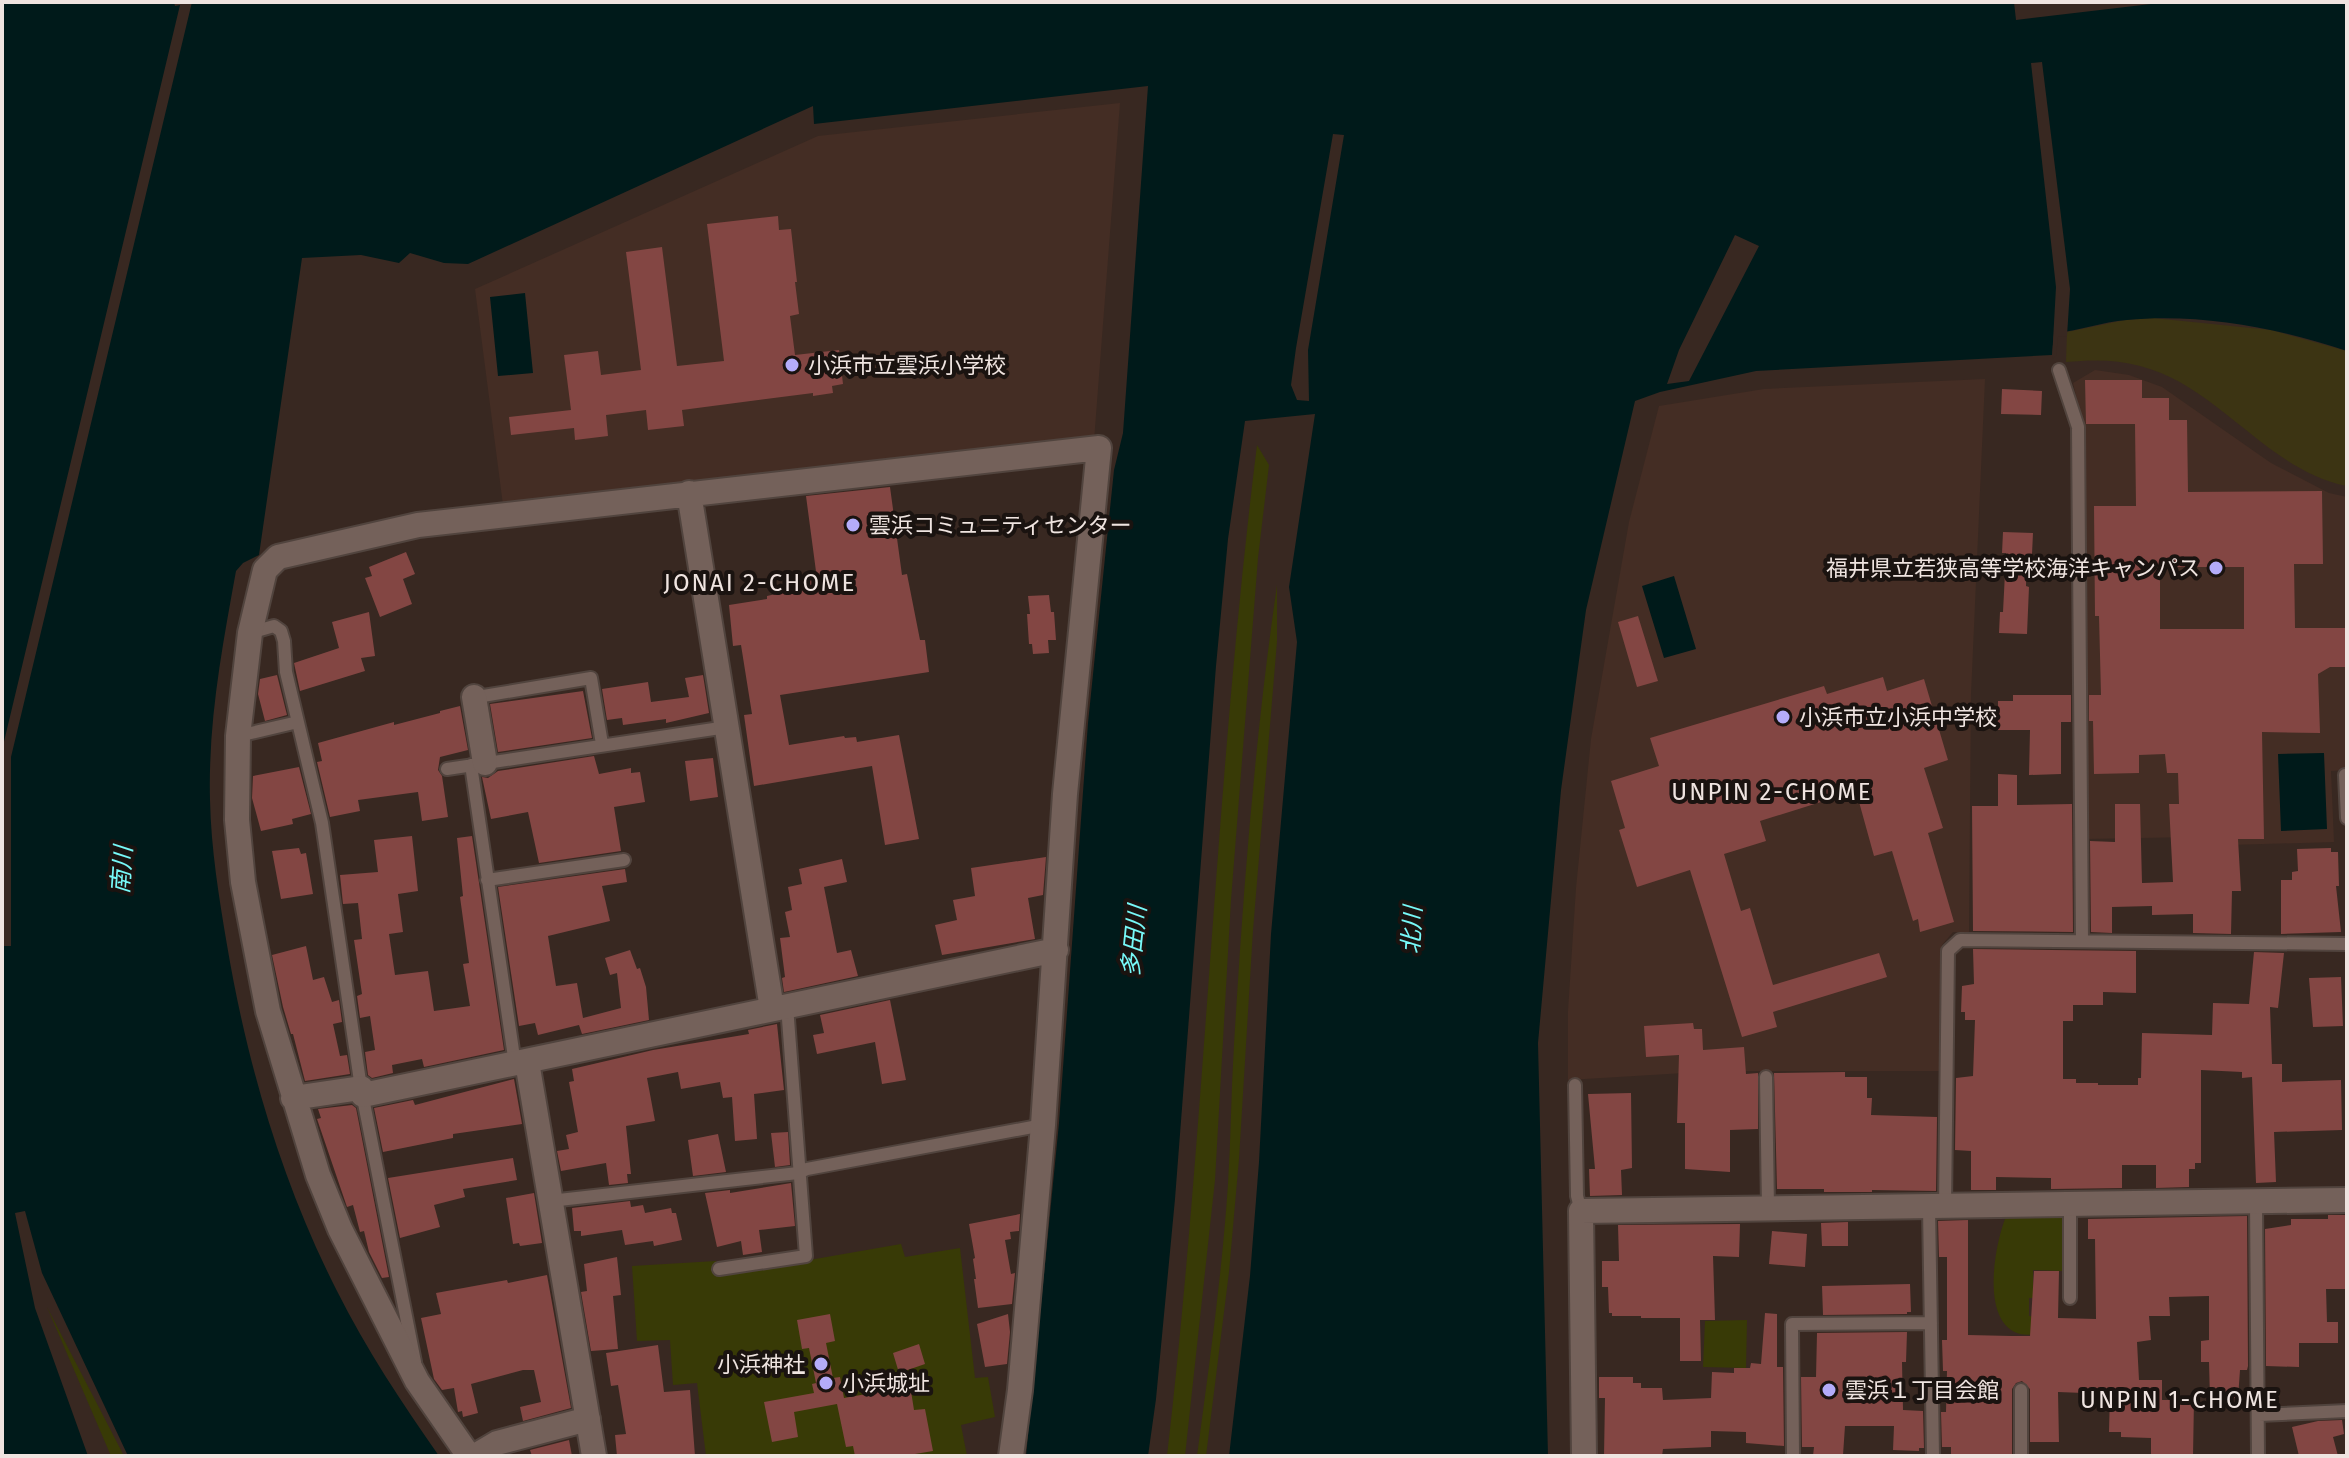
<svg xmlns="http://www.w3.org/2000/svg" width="2349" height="1458" font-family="'Fira Sans','Noto Sans JP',sans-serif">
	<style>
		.built { fill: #442d24 }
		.green { fill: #383a06 }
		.sand { fill: #3c3413 }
		.water { fill: #001a1a }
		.pier { fill: #382821 }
		.building { fill: #834643; fill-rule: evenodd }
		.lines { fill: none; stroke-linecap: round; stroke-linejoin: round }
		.service-casing { stroke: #51443e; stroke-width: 16 }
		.minor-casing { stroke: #51443e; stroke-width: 28 }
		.service { stroke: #74615a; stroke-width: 12 }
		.minor { stroke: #74615a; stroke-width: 24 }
		.poi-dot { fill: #b4acf9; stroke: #1a1310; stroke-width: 3 }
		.labels { text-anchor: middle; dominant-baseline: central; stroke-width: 8; stroke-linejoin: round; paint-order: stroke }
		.poi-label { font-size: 22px; fill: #efe4e0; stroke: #1a1310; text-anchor: start }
		.neighbourhood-label { font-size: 24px; letter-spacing: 2px; fill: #efe4e0; stroke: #1a1310 }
		.water-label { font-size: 24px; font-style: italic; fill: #77f9f8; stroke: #1a1310 }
	</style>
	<rect width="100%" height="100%" fill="#382821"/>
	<path class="built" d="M1120,103L1094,441L503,505L475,289L818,136Z
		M2095,370L2129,375L2162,387L2271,463L2329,493L2347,497V770L2331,771L2334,842L2196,846L2195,837L2086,839L2083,426L2073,383Z
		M1985,379L1971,694L1969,932H1953L1942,945L1941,1071H1718L1568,1080V1011L1576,888L1591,739L1629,522L1659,406L1764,389Z"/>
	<path class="green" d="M1257,445L1269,465L1258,558L1231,900L1215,1180L1185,1456H1167C1206,1120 1215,781 1257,445Z
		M1277,585V641L1253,930L1239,1159L1229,1272L1206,1456H1197C1209,1366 1222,1275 1228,1184C1231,1138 1231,1091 1234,1045C1243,891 1255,737 1277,585Z
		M2059,1213L2063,1219L2062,1271L2033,1270V1298H2029V1316L2057,1317V1333C2046,1333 2030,1336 2020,1334C1979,1323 1995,1241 2007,1214Z
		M901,1244L905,1257L960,1248L975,1378L988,1377L995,1417L961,1425L967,1456H706L697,1383L673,1385L670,1340L637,1341L632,1266L716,1261L717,1276Z
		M47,1307L124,1456H111Z
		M1747,1320L1746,1368L1703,1367L1705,1321Z"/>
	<path class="sand" d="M2153,318L2271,330L2347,351V486C2265,469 2219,386 2140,366C2115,359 2091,360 2066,362L2067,332L2125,320Z"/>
	<path class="water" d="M2,2H2347V351C2279,328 2200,313 2127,320C2102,322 2079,331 2054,333L2052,355L1756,371L1660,392L1635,401L1586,610L1561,790L1538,1043L1548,1456H1229L1250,1276L1259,1162L1271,934L1297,642L1289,587L1315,414L1245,421L1228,539L1216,666L1175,1199L1156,1399L1148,1456H1026L1059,1123L1088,723L1114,470L1123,433L1148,86L814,124L813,106L468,264L444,263L410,253L399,263L361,255L302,258L259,555L243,563L236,571C222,648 208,722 210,800C211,849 219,897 227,945C247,1064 282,1183 337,1291C366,1349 402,1403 439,1456H128L42,1273L25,1211L15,1213L35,1308L88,1456H2Z
		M525,293L533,373L498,376L490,297Z
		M1674,576L1696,649L1664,658L1642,586Z
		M2324,753L2327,829L2281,831L2278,754Z"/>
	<path class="pier" d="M174,2H192L11,757V946H2V750L180,5L175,6Z
		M2014,2H2168L2016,20Z
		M2042,62L2070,289L2067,336L2058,337L2056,356L2052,359L2056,287L2031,63Z
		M1333,134L1344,135L1308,350L1309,401L1297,400L1291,385L1296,348Z
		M1735,235L1759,246L1689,381L1667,384L1679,350Z"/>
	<path class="building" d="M778,216L779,230L791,229L797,282H795L799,314L790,316L795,355L839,350L843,384L832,386L833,393L813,396V393L682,410L684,426L648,430L646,410L606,415L608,436L575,440L574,428L511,435L509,417L571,410L564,355L598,351L601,375L641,370L626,252L662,247L677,366L724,361L707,224Z
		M2085,380H2142V398H2169V420H2187L2188,492L2322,491L2323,564H2294L2295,628H2347V667H2330L2318,674L2320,733L2262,732L2264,839H2238L2241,891H2232L2231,934L2193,933V914L2152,915V906L2112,907V933L2091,932L2090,841L2115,842V804H2140L2142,883L2173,882L2169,804H2179L2178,773H2167L2165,754L2139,755V773L2094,774L2093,721H2089V695H2101L2099,616H2095L2094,506H2136L2135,424H2086ZM2160,567H2244V629H2160Z
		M2002,389L2042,391L2041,415L2001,414Z
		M890,487L902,575L907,574L920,640H925L929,672L780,695L789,745L844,736L845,738L856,737L857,742L899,735L919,839L885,845L872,766L754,786L744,715L752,714L741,645L733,646L729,605L767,599V596L797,589L795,584L817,579L806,496Z
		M2003,532L2033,533L2032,554H2027L2026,586L2029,587L2027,634L1999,633L2000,612H2003L2006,553H2002Z
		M406,552L415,574L403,579L412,604L380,617L365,578L372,576L369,567Z
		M1049,595L1051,612H1054L1056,640H1048L1049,653L1033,654L1032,644H1029L1027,614H1030L1028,596Z
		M369,612L375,656L361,658L365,671L300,691L294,663L339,648L332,622Z
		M1638,616L1658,681L1637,687L1618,622Z
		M277,675L287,715L265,721L258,694L260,679Z
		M703,675L709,713L666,723V719L623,725L622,718L607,720L602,689L648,682L651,702L689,697L685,678Z
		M1883,677L1887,691L1924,679L1948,760L1924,768L1943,828L1928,833L1954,922L1920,932L1918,919L1913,921L1892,851L1874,856L1856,791L1760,821L1766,841L1724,854L1741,911L1750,908L1773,985L1879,953L1887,977L1773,1012L1777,1027L1742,1037L1690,870L1637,887L1619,830L1625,828L1611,781L1659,766L1650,738L1824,686L1827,694Z
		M583,691L592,738L498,752L490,704Z
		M2013,695H2071V722H2061V774L2029,775L2030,730H1998V701H2013Z
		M460,706L468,750L440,757L438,770L442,776L448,817L422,821L418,792L358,800L360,811L330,817L317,762L322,761L318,743L394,722V725L440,713V711Z
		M594,756L599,774L631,768V773L640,772L645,802L614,807L621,851L539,863L528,812L491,819L482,777L488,778L498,771Z
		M713,758L718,797L690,801L685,761Z
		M299,767L311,814L292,819L293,824L261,831L252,798L253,776Z
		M1998,774L2017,775V805L2072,804L2073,932L1973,931L1972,806H1998Z
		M412,836L418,891L398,894L403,932L389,934L395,975L428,971L434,1011L470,1006L463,964L469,963L460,897L463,896L457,838L472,836L504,1050L424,1067L422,1059L392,1065L393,1073L372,1078L368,1075L365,1052L375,1050L370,1016L360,1018L357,996L362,994L354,940L362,939L358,903L343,904L340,875L378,872L374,840Z
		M299,848L301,854L306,853L313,894L281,899L272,851Z
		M2331,848V852H2338L2339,886H2336L2341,932L2281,934V880H2292V872L2298,871L2297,849Z
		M1046,857L1043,895L1028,898L1035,939L942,955L935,925L957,920L953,900L975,896L971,868Z
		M842,859L847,882L824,887L837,953L851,950L858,976L784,992L782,978L785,977L780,938L790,937L785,912L792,910L788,887L802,884L799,869Z
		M625,869L627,882L602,886L610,921L548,936L556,986L577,983L583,1018L621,1008L617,973L610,975L605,958L630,950L637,969L640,968L646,987L649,1020L582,1034L579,1025L538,1035L535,1023L519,1026L498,887Z
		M306,946L313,980L324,977L332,1002L339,1000L342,1022L333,1024L340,1056L347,1055L350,1074L305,1081L293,1034H291L283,1007L272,955Z
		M1973,949L2136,951V993L2103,992V1005H2073V1021H2063V1079H2076V1083H2098V1085H2138V1078H2141L2142,1033L2212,1035L2213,1003L2249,1004L2254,952L2284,953L2278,1008L2270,1007L2272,1064H2282V1082L2341,1080L2342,1130L2274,1132L2276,1182L2256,1183L2252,1077L2242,1078V1072L2201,1070V1163H2195V1169H2189V1187L2156,1188V1165H2122V1188L2051,1189V1178L1996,1177V1190H1971V1151L1955,1150L1956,1078L1973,1076L1975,1020H1965V1012H1961L1962,986L1974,984Z
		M2341,977L2343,1026L2313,1027L2309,978Z
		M890,1000L906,1080L882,1084L875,1042L817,1054L813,1035L824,1033L820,1015Z
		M1693,1023L1694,1029H1702L1703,1050L1744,1047L1746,1074L1758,1073V1129L1730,1130V1172L1685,1169V1123H1677L1679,1055L1646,1057L1644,1026Z
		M777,1024L784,1090L754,1094L757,1139L735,1141L732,1097L723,1098L720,1082L681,1089L678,1072L647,1078L655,1121L626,1126L631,1174H627L628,1183L609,1185L606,1163L561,1171L557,1151L569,1149L566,1135L578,1132L569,1082L574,1081L572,1069L653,1050L749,1034L748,1030Z
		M1845,1072V1077H1867V1098H1872L1871,1115L1937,1117L1936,1191L1872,1190V1192H1824V1189H1777L1774,1073Z
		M514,1079L522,1124L453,1134V1138L383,1152L374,1108L413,1100L415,1105Z
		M1631,1093L1632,1168L1621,1170L1622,1195L1590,1196L1589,1169H1595L1588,1094Z
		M352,1105L356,1108L389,1277L382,1278L369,1252L364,1231L360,1232L353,1205L347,1207L317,1119L321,1118L318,1109Z
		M788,1132L790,1165L775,1167L771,1133Z
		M718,1134L726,1172L693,1176L688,1140Z
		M513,1158L517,1180L463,1189L465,1197L434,1205L440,1227L400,1238L388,1178Z
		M791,1183L795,1226L759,1230L762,1252L743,1255L741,1241L717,1247L705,1193L730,1190V1193Z
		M534,1193L542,1243L520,1246L519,1243L513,1244L506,1198Z
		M630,1201L631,1207L643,1205L645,1213L671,1208L672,1213H676L682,1240L654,1246L653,1241L625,1245L622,1230L581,1236V1231H574L572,1208Z
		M1020,1214L1019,1231L1010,1232L1011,1239L1005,1240L1011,1274L1015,1273L1012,1304L978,1308L974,1279H976L973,1259L975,1258L969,1224Z
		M2328,1215H2347V1289H2326L2327,1322H2338V1343H2299V1367L2266,1366L2265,1229L2291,1225V1219H2328Z
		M2247,1216L2248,1366L2247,1370H2240L2238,1398L2210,1399L2209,1362H2201V1341L2209,1340V1296L2169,1297L2170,1316H2149L2151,1340L2137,1342L2139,1380H2162V1400H2194L2193,1456H2151V1438L2121,1437V1432H2109L2110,1394L2058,1392L2059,1442H2030V1389L2022,1381L2016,1383L2012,1389V1456H1951V1447H1942L1941,1412H1946L1947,1371H1943L1942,1340H1947V1257H1939L1938,1221L1968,1220V1335L2012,1336H2030L2034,1271H2059L2058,1318L2096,1319L2095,1239H2088V1219Z
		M1848,1222V1246H1822L1821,1223Z
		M1740,1224L1739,1257L1713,1256L1715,1320H1700L1701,1361H1680V1318H1641V1316H1612V1313H1609L1608,1287H1602V1261H1619L1618,1225Z
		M1772,1231L1807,1234L1805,1267L1769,1264Z
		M617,1257L621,1295L613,1296L618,1349L591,1351L581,1292L587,1291L584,1264Z
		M547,1275L571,1408L523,1421L520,1407L541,1402L534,1370H523L471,1384L478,1413L463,1417L462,1411L458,1412L454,1388L442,1390L434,1379L421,1318L441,1314L436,1293L507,1280L508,1283Z
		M1910,1284L1911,1312H1907V1314L1823,1315L1822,1286Z
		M1765,1313L1777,1314V1367H1783L1784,1446L1746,1443V1432L1711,1431V1447L1663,1449L1662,1456H1604L1605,1398H1599V1377H1633V1383H1641V1388H1662L1663,1400L1711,1398L1712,1372L1734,1373V1368H1750L1751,1363L1761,1364Z
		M830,1314L835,1341L826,1343L833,1378L840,1377L844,1398L883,1391L880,1377L908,1372L914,1410L925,1409L933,1451L903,1456H855L853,1446L846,1447L837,1404L794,1412L798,1437L772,1442L764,1402L814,1393L812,1384L816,1383L809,1348L802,1349L797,1320Z
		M1008,1314L1010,1332L1007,1364L985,1367L977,1324Z
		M1907,1332L1906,1362H1902L1903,1410L1923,1411L1924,1448H1919V1451L1893,1450L1894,1426H1845L1843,1455L1813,1456L1814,1447H1802L1801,1377H1816L1817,1333Z
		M919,1344L925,1364L899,1373L893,1353Z
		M658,1345L664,1392L690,1390L695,1456H617L615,1435L626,1434L618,1385L611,1386L606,1353Z
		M2342,1420L2344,1434L2333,1437L2338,1456H2299L2292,1427L2318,1421Z
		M569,1440L572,1456H532L530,1450Z"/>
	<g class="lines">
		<defs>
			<path id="service" d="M2059,370L2078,427L2082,941
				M250,633L274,626L281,631L284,641L286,672L322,823L361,1088L415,1362
				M471,698L591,678L602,744
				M238,736L298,722
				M471,765L515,1064
				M447,769L727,727
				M2345,775L2347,818
				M487,880L624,860
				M1766,1077L1768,1208
				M1575,1085L1577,1196L1581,1211
				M550,1201L798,1173L807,1169L1043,1125
				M2256,1201L2258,1456
				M2070,1205V1298
				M1929,1207L1933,1456
				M1945,1207L1948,951L1960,940L2347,944
				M719,1269L806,1256L787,1006
				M2259,1415L2347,1411
				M1793,1456L1792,1324L1931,1323
				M2021,1456V1390"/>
			<path id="minor" d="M689,493L772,1009
				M474,697L485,763
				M527,1062L594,1456
				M363,1095L1056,950
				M293,1098L361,1088
				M469,1456L417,1381L340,1229L318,1175L268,1011L243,882L237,820L238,736L250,633L265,570L278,557L418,525L1099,448L1065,794L1043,1125L1020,1390L1011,1456
				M475,1456L497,1443L588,1419
				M1584,1456L1581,1211L2347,1200"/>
		</defs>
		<use href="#service" class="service-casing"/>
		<use href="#minor" class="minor-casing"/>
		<use href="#service" class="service"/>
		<use href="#minor" class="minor"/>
	</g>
	<g class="poi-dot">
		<circle cx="792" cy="365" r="8"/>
		<circle cx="853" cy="525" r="8"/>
		<circle cx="2216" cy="568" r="8"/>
		<circle cx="1783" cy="717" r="8"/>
		<circle cx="821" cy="1364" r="8"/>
		<circle cx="826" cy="1383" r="8"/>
		<circle cx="1829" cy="1390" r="8"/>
	</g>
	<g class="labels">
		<g class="poi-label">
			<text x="808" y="365">小浜市立雲浜小学校</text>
			<text x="869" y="525">雲浜コミュニティセンター</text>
			<text x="2200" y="568" text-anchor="end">福井県立若狭高等学校海洋キャンパス</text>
			<text x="1799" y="717">小浜市立小浜中学校</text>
			<text x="805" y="1364" text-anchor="end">小浜神社</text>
			<text x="842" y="1383">小浜城址</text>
			<text x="1845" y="1390">雲浜１丁目会館</text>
		</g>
		<g class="neighbourhood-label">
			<text x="760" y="583">JONAI 2-CHOME</text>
			<text x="1772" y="792">UNPIN 2-CHOME</text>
			<text x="2180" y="1400">UNPIN 1-CHOME</text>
		</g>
		<g class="water-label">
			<text transform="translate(122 870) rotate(-86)">南川</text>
			<text transform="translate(1412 930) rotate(-87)">北川</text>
			<text transform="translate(1134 941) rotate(-84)">多田川</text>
		</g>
	</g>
	<rect width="2349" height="1458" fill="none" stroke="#efe4e0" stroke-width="8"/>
</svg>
